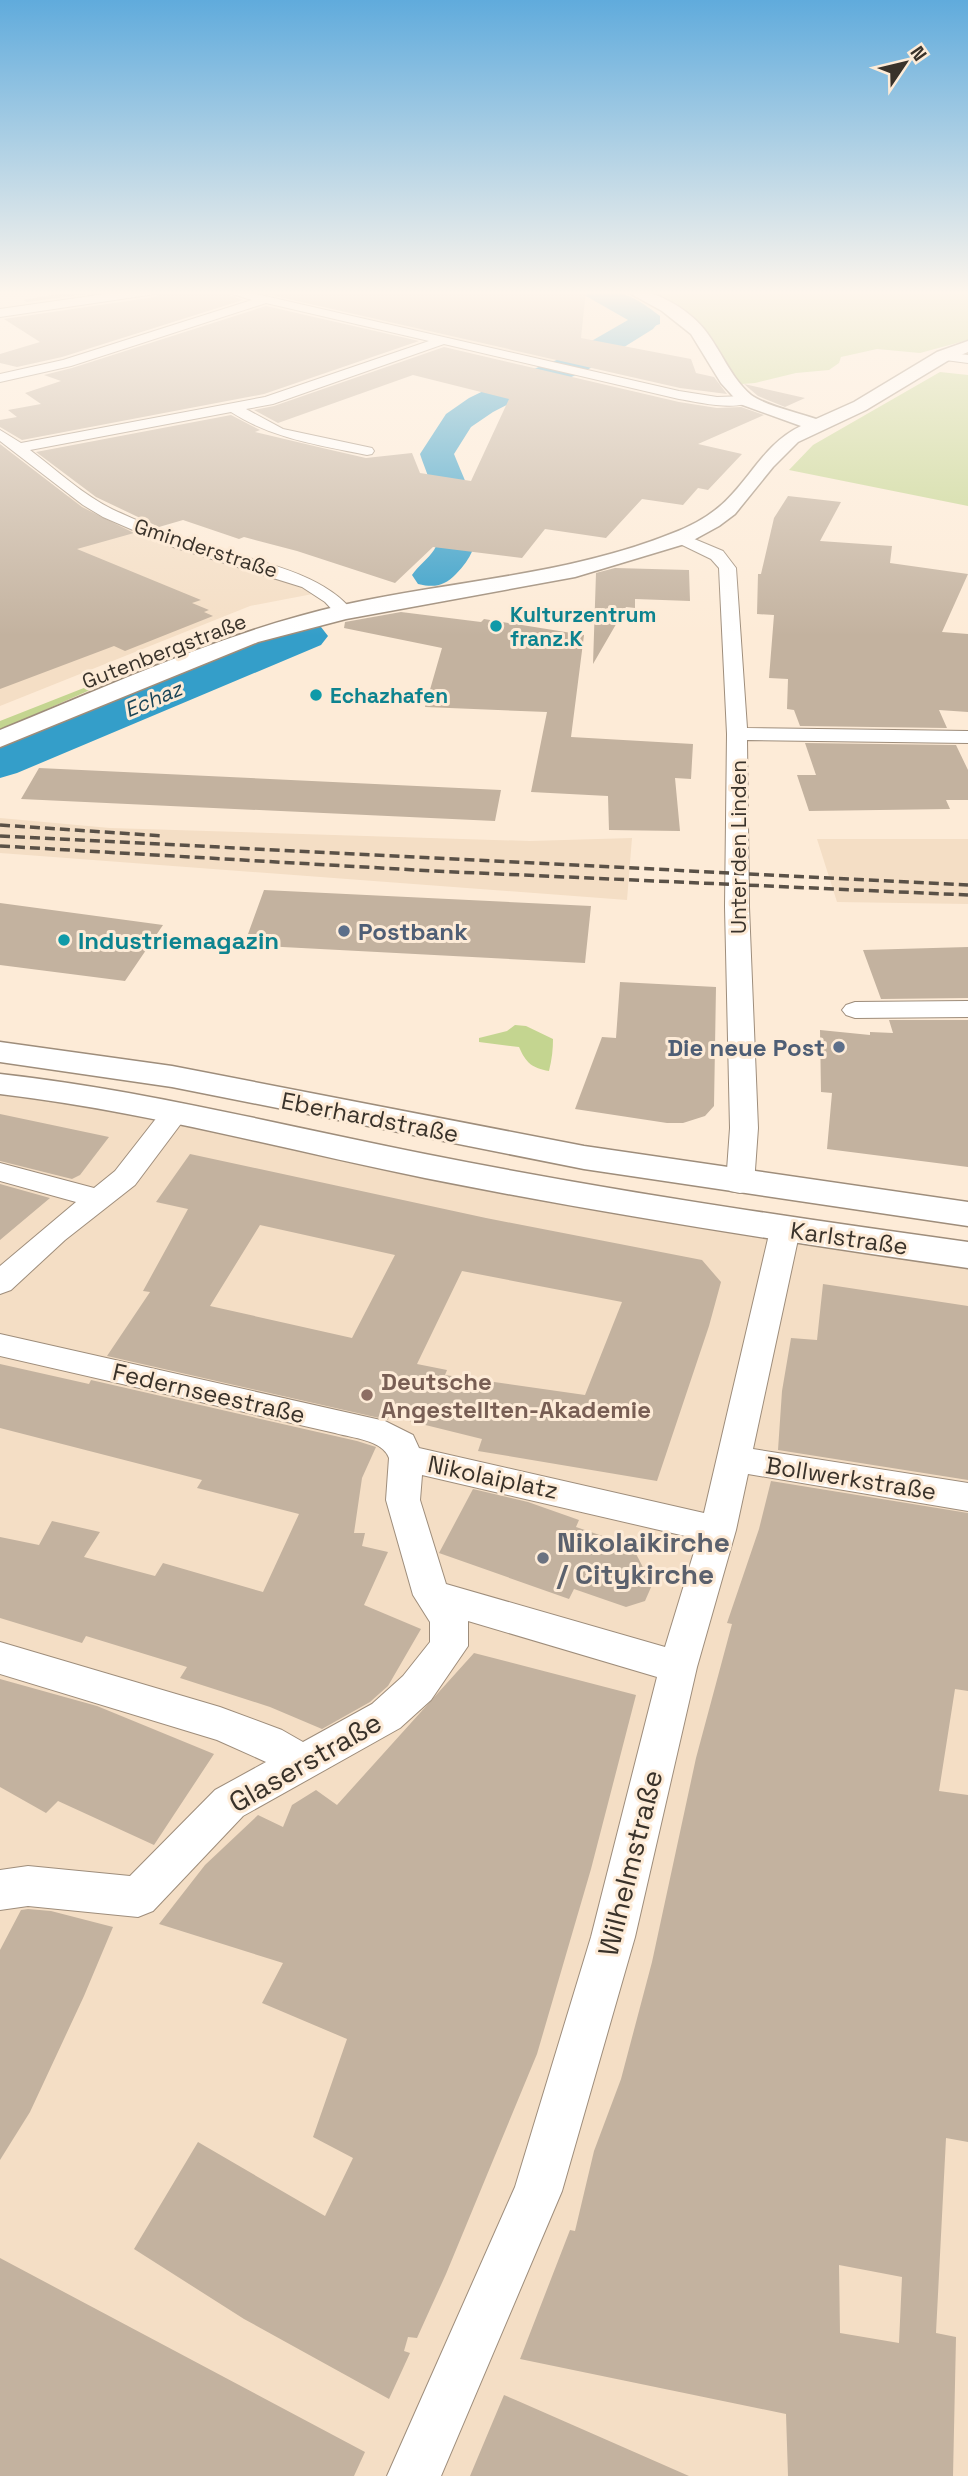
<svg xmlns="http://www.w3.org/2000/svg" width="968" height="2476" font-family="'Space Grotesk',sans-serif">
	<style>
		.built { fill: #f4dec5 }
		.green { fill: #c4d590 }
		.water { fill: #349ec9 }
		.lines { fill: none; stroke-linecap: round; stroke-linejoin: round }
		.river { fill: #349ec9; fill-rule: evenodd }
		.building { fill: #c3b29f; fill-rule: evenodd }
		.street-casing { stroke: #9e8d7b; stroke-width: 2 }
		.secondary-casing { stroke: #9e8d7b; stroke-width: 3 }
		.street { fill: #fff; fill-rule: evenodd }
		.secondary { fill: #fff; fill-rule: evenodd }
		.rail { stroke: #5a5147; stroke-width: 3.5; stroke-dasharray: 10 5; stroke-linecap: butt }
		.culture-dot { fill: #0f9aa8; stroke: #fdebd7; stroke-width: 2.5 }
		.service-dot { fill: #5c6f8a; stroke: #fdebd7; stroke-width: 2.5 }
		.education-dot { fill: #8d6e63; stroke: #fdebd7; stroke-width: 2.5 }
		.worship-dot { fill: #6b7280; stroke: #fdebd7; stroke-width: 2.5 }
		.labels { text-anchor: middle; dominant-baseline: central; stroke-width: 6; stroke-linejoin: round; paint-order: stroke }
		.far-street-label { font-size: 21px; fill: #39322a; stroke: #fdebd7 }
		.far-culture-label { font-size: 21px; font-weight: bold; fill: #0d838f; stroke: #fdebd7; text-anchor: start }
		.far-water-label { font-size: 21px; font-style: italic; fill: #194457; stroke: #fdebd7 }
		.service-label { font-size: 24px; font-weight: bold; fill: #4e5e75; stroke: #fdebd7; text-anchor: start }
		.culture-label { font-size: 24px; font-weight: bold; fill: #0d838f; stroke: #fdebd7; text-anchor: start }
		.street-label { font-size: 24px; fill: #39322a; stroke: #fdebd7 }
		.education-label { font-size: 24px; font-weight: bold; fill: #785e54; stroke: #fdebd7; text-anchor: start }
		.near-worship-label { font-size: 28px; font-weight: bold; fill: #5b616d; stroke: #fdebd7; text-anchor: start }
		.near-street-label { font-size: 28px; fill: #39322a; stroke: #fdebd7 }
	</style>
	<rect width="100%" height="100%" fill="#fdebd7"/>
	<path class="built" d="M228,290H593L639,316L640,323L606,341L549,365L378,326L357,315L278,296Z
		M78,494L109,514L323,592L250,606L0,706V512Z
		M0,818L110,828L530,841L632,838L627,900L0,853Z
		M817,839H968V904L837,902Z
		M0,1087L968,1261V2476H0Z"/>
	<path class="green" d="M632,290H968V340L920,353L877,349L841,357L839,363L829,370L796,373L755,383L742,384L723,373L711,350L650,298Z
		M940,372L968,375V506L789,470L813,445Z
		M160,658H162L0,730V721Z
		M515,1025L526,1026L553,1039C553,1049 552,1059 549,1071C532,1068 526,1063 519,1047L479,1042V1038L507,1031Z"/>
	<path class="water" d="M594,290C624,290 636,298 660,316V324L628,335L589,367L565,362L638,323L634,314Z
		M298,634L315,642L278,654L122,719L106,712L217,662Z
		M100,715L114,722L0,769V754Z"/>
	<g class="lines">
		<path class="river" d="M582,290H616L652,310L658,323L653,329L584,372L530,393L493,412L471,427L454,454C471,497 495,535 456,574C444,586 435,588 418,584L412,575C418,566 428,559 434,550C451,522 429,482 420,454L446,414L469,398L508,379L562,358L628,320L586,296Z
			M306,623L321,627L328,636L321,645L17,773L0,778V746L291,627Z"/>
	</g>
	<path class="building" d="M81,290H117L27,302L23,300Z
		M163,290H216L243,300L62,357L17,367L0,363V354L40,342L4,319L155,297Z
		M249,290H586L581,338L691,359L696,373L714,377L727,394L680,388Z
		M266,306L419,341L264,394L22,440L0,427V420L17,417L8,410L41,404L25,393L61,381L44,375L72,368Z
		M444,347L679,402L717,408L741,407L764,415L698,444L742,454L708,490L698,488L683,505L642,499L606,538L545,529L522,558L433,547L395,583L297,551L244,537L239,539L183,520L159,527L96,497L36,452L231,415L260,430L255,432L331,450L366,458L412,453L420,473L471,481L509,399L413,375L278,423L254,410L274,406Z
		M744,384L805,398L785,407L758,396Z
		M0,444L82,507L134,533L77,549L201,600L192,603L209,610L204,612L213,616L125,651L114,646L0,689Z
		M788,496L841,502L820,541L892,546L890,563L968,574L942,632L968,634V712L939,710L947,728L800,726L794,710L787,709L788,679L769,678L774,615L757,614L758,574H761L774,518Z
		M615,568L689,570L690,601L635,599V608L626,607L593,664L596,573Z
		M401,612L481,622L484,619L584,635L571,737L693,744L691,779L675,778L680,831L609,830L608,796L531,792L547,712L425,707L442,648L344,628L345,622Z
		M805,743L956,745L968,770V800H946L950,809L809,811L797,775H816Z
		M39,768L501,790L495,821L21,799Z
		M264,890L591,906L585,963L244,945Z
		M0,903L163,925L125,981L0,965Z
		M968,947V998L881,999L863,950Z
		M620,982L716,987L714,1106L705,1116L683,1123H667L575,1109L602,1037L616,1038Z
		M889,1020H968V1167L827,1149L832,1093L821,1092L820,1030L870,1035V1032L893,1033Z
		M0,1114L109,1137L80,1175L72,1179L0,1161Z
		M190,1154L486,1218L702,1260L721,1282L709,1326L657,1481L478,1451L482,1439L389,1416L388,1420L107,1356L150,1292L143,1291L188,1209L156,1202ZM260,1225L395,1255L352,1338L210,1306ZM462,1271L622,1302L585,1395L445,1375L447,1370L417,1364Z
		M0,1184L50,1198L0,1240Z
		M823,1284L968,1306V1480L778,1450L782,1391L791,1338L817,1340Z
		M0,1364L89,1384L91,1380L357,1441L376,1447L362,1478L354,1533H365L362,1546L388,1552L364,1605L421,1629L388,1686L370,1702L322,1729L270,1707L180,1678L187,1667L86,1636L82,1643L0,1618V1537L39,1545L52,1521L100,1532L84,1557L155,1576L163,1563L263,1592L299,1514L197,1488L202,1480L0,1428Z
		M771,1481L968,1513V1691L955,1689L939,1791L968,1795V2142L946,2138L936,2333L956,2337L953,2476H788L786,2414L520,2359L570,2230L575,2231L594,2151L621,2079L652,1962L696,1758L732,1624L727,1623L759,1529ZM839,2265L902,2277L899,2343L840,2333Z
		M473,1489L528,1502L579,1520L576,1527L632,1546L652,1585L645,1601L626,1607L574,1589L569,1599L439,1553Z
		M474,1653L636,1695L591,1869L537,2054L446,2274L417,2338L408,2337L404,2351L410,2353L389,2399L244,2319L134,2249L198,2142L325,2216L353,2158L313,2137L347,2039L262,2003L283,1963L159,1924L205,1865L258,1815L283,1827L292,1805L316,1790L337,1805Z
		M0,1679L97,1706L214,1754L154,1845L58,1801L46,1813L0,1787Z
		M28,1909L51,1911L113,1927L84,1996L30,2112L0,2160V1950L21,1910Z
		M0,2258L365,2452L354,2476H0Z
		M504,2395L518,2401L689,2476H470Z"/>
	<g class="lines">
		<defs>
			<path id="street" d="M133,290H161L155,294L0,317V309Z
				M219,290H239L679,391L717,397L746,396L753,400C739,412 697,402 679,399L444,344L273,404L246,409L283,429L372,448L374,451L372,454L367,455C319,445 273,439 231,412L30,450C58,471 86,498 118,512C139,521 161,531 183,539C234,557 321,568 353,612L344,617L338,616L325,602L302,587L170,546L103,517L83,505L0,441V430L21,443L265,397L429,341L266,303L71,366L0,382V374L63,360L252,300Z
				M943,352L968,355V363L938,359V353Z
				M680,533L723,551L736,568L747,728L968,731V743L747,740L749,907L758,1128L754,1184L750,1191L740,1193L730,1191L726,1184L730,1128L725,907L727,734L719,568L711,559L674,541L672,538L674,535Z
				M968,1001V1017L855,1018L846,1015L842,1010L846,1005L855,1002Z
				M175,1105L185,1107L189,1113L135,1185L65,1240L11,1290L0,1294V1266L76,1202L0,1181V1163L94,1188L115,1171L165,1107Z
				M785,1220L795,1223L800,1230L753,1449L968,1483V1511L748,1474L736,1530L697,1667L635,1937L562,2191L441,2476H387L515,2187L591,1937L657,1677L468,1621V1646L431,1700L400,1728L243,1816L153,1911L138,1917L28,1906L0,1910V1870L28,1866L130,1876L215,1790L266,1762L217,1740L0,1674V1642L220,1707L282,1730L303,1742L372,1704L403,1676L430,1642V1622L413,1595L386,1500L389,1458C383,1440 352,1438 335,1433L0,1356V1334L385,1421L413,1435L419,1448L704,1513L770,1230L775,1223ZM422,1475L698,1539L665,1647L446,1584L420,1500Z"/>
			<path id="secondary" d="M624,290C652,288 686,307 704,329C721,350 730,377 751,395C764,405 799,413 816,419L854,402L937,352L968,341V352L949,360L866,410L798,442L773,467L735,514L719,526L688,543L575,577L346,619L258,642L0,747V730C113,684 224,632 343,605C450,581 570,575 673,533C689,527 706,518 719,507C749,482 763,444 801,426L740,404L721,383L691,334L662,311Z
				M0,1042L172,1066L584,1146L968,1202V1226L584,1169L172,1087L0,1062Z
				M0,1074C144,1090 284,1126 425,1154C605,1190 787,1217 968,1242V1268C786,1242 605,1214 425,1178C283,1149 144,1111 0,1094Z"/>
		</defs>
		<use href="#street" class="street-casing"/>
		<use href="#secondary" class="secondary-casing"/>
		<use href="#street" class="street"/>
		<use href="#secondary" class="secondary"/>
		<path class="rail" d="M0,825L164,836
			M0,836L968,885
			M0,846L433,871L968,895"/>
	</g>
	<linearGradient id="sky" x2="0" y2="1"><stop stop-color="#60abdc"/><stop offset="0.46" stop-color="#fef6ed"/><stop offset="1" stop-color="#fef6ed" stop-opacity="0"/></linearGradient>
	<rect width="968" height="636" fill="url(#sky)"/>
	<g class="culture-dot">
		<circle cx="496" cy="626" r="7"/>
		<circle cx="316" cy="695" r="7"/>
		<circle cx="64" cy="940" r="7"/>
	</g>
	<g class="service-dot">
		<circle cx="344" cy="931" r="7"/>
		<circle cx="839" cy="1047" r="7"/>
	</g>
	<circle class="education-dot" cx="367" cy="1395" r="7"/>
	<circle class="worship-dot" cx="543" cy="1558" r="7"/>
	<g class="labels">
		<g class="far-street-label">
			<text transform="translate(206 548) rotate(18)">Gminderstraße</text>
			<text transform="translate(164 651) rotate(-21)">Gutenbergstraße</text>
			<text transform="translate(738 847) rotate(-90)">Unter den Linden</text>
		</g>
		<g class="far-culture-label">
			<text x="510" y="614">Kulturzentrum<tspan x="510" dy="24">franz.K</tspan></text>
			<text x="330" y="695">Echazhafen</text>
		</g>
		<g class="far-water-label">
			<text transform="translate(153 699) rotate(-23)">Echaz</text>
		</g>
		<g class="service-label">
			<text x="358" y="931">Postbank</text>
			<text x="825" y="1047" text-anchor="end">Die neue Post</text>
		</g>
		<g class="culture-label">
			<text x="78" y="940">Industriemagazin</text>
		</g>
		<g class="street-label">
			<text transform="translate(370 1117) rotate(11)">Eberhardstraße</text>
			<text transform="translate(849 1238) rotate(8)">Karlstraße</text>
			<text transform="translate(209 1393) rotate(13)">Federnseestraße</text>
			<text transform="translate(493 1477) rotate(12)">Nikolaiplatz</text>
			<text transform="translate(851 1478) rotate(9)">Bollwerkstraße</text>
		</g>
		<g class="education-label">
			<text x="381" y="1381">Deutsche<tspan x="381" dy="28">Angestellten-Akademie</tspan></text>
		</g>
		<g class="near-worship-label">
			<text x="557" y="1542">Nikolaikirche<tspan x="557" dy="32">/ Citykirche</tspan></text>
		</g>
		<g class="near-street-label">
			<text transform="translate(305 1762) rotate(-30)">Glaserstraße</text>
			<text transform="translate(630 1863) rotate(-76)">Wilhelmstraße</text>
		</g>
	</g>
	<g transform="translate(905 63) rotate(55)" stroke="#fdebd7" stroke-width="5" paint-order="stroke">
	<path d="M0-5L12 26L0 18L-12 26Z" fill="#39322a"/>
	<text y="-10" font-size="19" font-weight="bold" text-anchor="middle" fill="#39322a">N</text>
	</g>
</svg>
